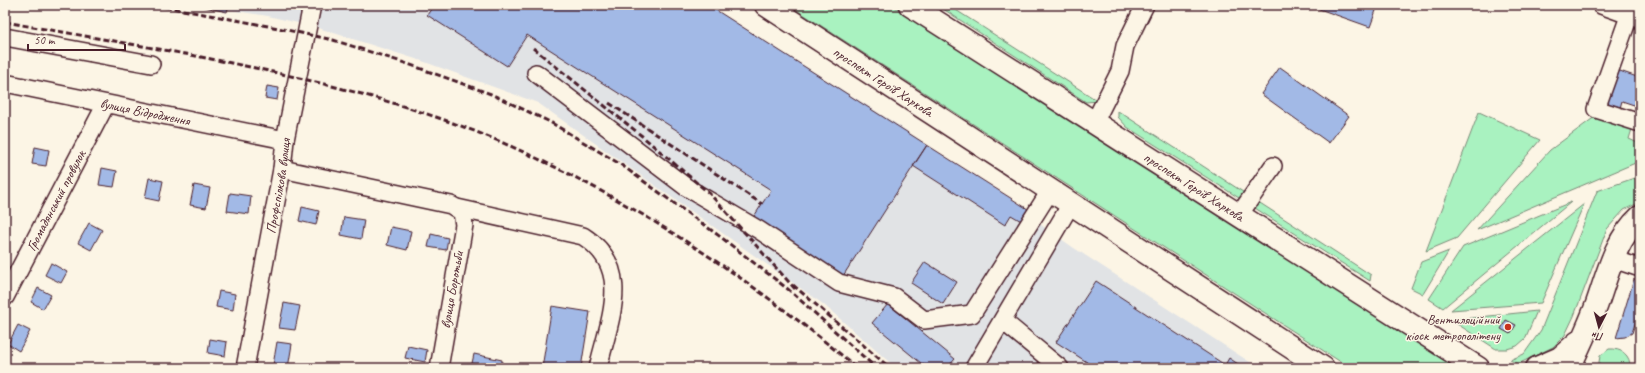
<svg xmlns="http://www.w3.org/2000/svg" width="1645" height="373" font-family="Caveat,sans-serif">
	<style>
		.built { fill: #e1e3e5 }
		.green { fill: #a9f2c0; stroke: #7a8876 }
		.building { fill: #a2b9e6; stroke: #4a1f2b }
		.lines { fill: none; stroke-linecap: round; stroke-linejoin: round }
		.minor-casing { stroke: #4a1f2b; stroke-width: 20 }
		.major-casing { stroke: #4a1f2b; stroke-width: 25 }
		.minor { stroke: #fcf5e5; stroke-width: 17 }
		.major { stroke: #fcf5e5; stroke-width: 22 }
		.rail { stroke: #4a1f2b; stroke-width: 3; stroke-dasharray: 6 3; stroke-linecap: butt }
		.poi-dot { fill: #c8321e; stroke: #fcf5e5; stroke-width: 1.5 }
		.labels { text-anchor: middle; dominant-baseline: central; stroke-width: 3; stroke-linejoin: round; paint-order: stroke }
		.street-label { font-size: 14px; fill: #4a1f2b; stroke: #fcf5e5 }
		.poi-label { font-size: 14px; fill: #4a1f2b; stroke: #fcf5e5; text-anchor: end }
	</style>
	<rect width="100%" height="100%" fill="#fcf5e5"/>
	<filter id="ink" filterUnits="userSpaceOnUse"><feTurbulence type="fractalNoise" baseFrequency=".025" numOctaves="2"/><feDisplacementMap in="SourceGraphic" scale="8" xChannelSelector="R" yChannelSelector="G"/><feConvolveMatrix kernelMatrix="1 2 1 2 8 2 1 2 1" color-interpolation-filters="sRGB"/></filter>
	<g filter="url(#ink)">
		<path class="built" d="M198,5H708L898,125L1074,248L1259,368H896L823,304L538,103L422,61L315,27L268,16Z"/>
		<path class="green" d="M789,5H892L1457,368H1350Z
			M937,5H948L1098,101L1086,102Z
			M1118,111L1371,275L1370,281L1127,127L1118,117Z
			M1479,112L1540,140L1457,238L1426,251Z
			M1596,116L1632,129L1629,139L1640,144V161L1477,230L1550,150Z
			M1640,176V202L1624,210L1607,229L1574,316L1565,335L1553,347L1518,364L1510,360L1524,354L1541,330L1597,191Z
			M1571,202L1443,308L1429,299L1463,247Z
			M1584,204L1541,303L1451,310Z
			M1449,251L1423,294L1411,288L1421,262Z
			M1537,311L1525,339L1517,346L1507,349H1496L1451,320Z
			M1609,349C1621,348 1631,355 1630,368H1598L1600,356Z"/>
		<path class="building" d="M196,5H229L227,12Z
			M434,5H708L927,145L843,276L753,218L771,190L527,35L507,66L427,15Z
			M1308,5H1378L1370,27Z
			M1280,67L1349,116L1329,143L1261,94Z
			M1617,70L1640,78V107L1622,101L1620,108L1606,103Z
			M267,86L279,88L277,100L265,98Z
			M927,145L1031,211L1023,222L1011,215L1005,225L913,166Z
			M35,147L49,150L46,166L32,164Z
			M102,168L117,171L114,187L99,185Z
			M149,178L163,181L159,201L145,198Z
			M194,185L210,188L206,208L190,205Z
			M230,193L251,196L249,214L227,211Z
			M302,207L319,211L316,225L299,221Z
			M344,217L364,220L361,239L341,235Z
			M89,223L102,230L91,250L78,243Z
			M391,227L411,231L407,250L387,245Z
			M431,234L448,238L446,250L428,247Z
			M925,262L957,282L943,304L911,283Z
			M51,263L67,272L61,283L45,275Z
			M1634,279L1640,283V308L1632,333L1625,337L1616,338Z
			M1096,281L1225,365L1229,358L1244,368H1096L1056,342Z
			M38,288L51,295L43,309L31,302Z
			M219,291L235,294L233,310L216,307Z
			M284,303L300,306L295,330L279,328Z
			M888,304L955,359L947,368H927L872,323Z
			M552,306L590,312L581,368H542Z
			M1506,320L1516,325L1510,334L1501,329Z
			M18,325L30,331L19,351L8,344Z
			M210,339L227,342L225,356L208,353Z
			M277,342L292,344L288,368L273,365Z
			M408,346L427,350L425,362L405,358Z
			M474,354L502,360L501,368H471Z"/>
		<g class="lines">
			<defs>
				<g id="minor">
					<path d="M1601,5L1629,15"/>
					<path d="M1633,5L1596,109L1640,123"/>
					<path d="M5,37L151,64"/>
					<path d="M536,73L686,187L759,230L839,283L894,297L924,320L972,314L1050,191"/>
					<path id="s1" d="M5,83L285,140"/>
					<path d="M1094,123L1120,71L1125,46L1145,5"/>
					<path d="M282,169L451,205L462,212L464,225L439,368"/>
					<path d="M457,208L583,236C634,268 609,320 598,368"/>
					<path d="M1239,215L1273,166"/>
					<path d="M1613,259L1640,268"/>
					<path id="s2" d="M5,297L106,104"/>
					<path d="M1003,321L1060,368"/>
					<path id="s3" d="M245,368L282,169L285,140L312,5"/>
					<path d="M974,368L1071,204"/>
				</g>
				<g id="major">
					<path id="s4" d="M766,5L1323,368"/>
					<path id="s5" d="M910,5L1478,368"/>
					<path d="M1537,368L1560,358L1578,342"/>
					<path d="M1569,368C1579,347 1589,326 1597,304C1608,273 1615,240 1640,217"/>
				</g>
			</defs>
			<use href="#minor" class="minor-casing"/>
			<use href="#major" class="major-casing"/>
			<use href="#minor" class="minor"/>
			<use href="#major" class="major"/>
			<path class="rail" d="M156,5L273,27L333,40L408,64L491,94L550,122L620,164L722,238L789,290L876,368
				M5,22C168,51 349,77 501,142C630,198 750,278 857,368
				M533,48L642,136L710,194L796,290
				M609,103L762,204
				M793,285L890,368"/>
		</g>
	</g>
	<circle class="poi-dot" cx="1508" cy="327" r="4"/>
	<g class="labels">
		<g class="street-label">
			<text stroke="none"><textPath href="#s4" startOffset="140">проспект Героїв Харкова</textPath></text>
			<text stroke="none"><textPath href="#s1" startOffset="143">вулиця Відродження</textPath></text>
			<text stroke="none"><textPath href="#s3" startOffset="185">Профспілкова вулиця</textPath></text>
			<text stroke="none"><textPath href="#s5" startOffset="337">проспект Героїв Харкова</textPath></text>
			<text stroke="none"><textPath href="#s2" startOffset="109">Громадянський провулок</textPath></text>
			<text transform="translate(452 290) rotate(-80)">вулиця Боротьби</text>
		</g>
		<g class="poi-label">
			<text x="1500" y="319">Вентиляційний<tspan x="1500" dy="16">кіоск метрополітену</tspan></text>
		</g>
	</g>
	<rect width="1645" height="373" fill="none" stroke="#fcf5e5" stroke-width="20"/>
	<rect x="10" y="10" width="1625" height="353" fill="none" stroke="#4a1f2b" stroke-width="1.5" filter="url(#ink)"/>
	<g transform="translate(1599 327) rotate(186)" stroke="#fcf5e5" stroke-width="3" paint-order="stroke">
	<path d="M0-3L7 15L0 10L-7 15Z" fill="#4a1f2b"/>
	<text y="-6" font-size="11" font-weight="bold" text-anchor="middle" fill="#4a1f2b">Пн</text>
	</g>
	<path d="M28 44v6h97v-6" fill="none" stroke="#4a1f2b" stroke-width="2"/>
	<text x="34" y="44" font-size="12" fill="#4a1f2b" stroke="#fcf5e5" stroke-width="3" paint-order="stroke">50 m</text>
</svg>
